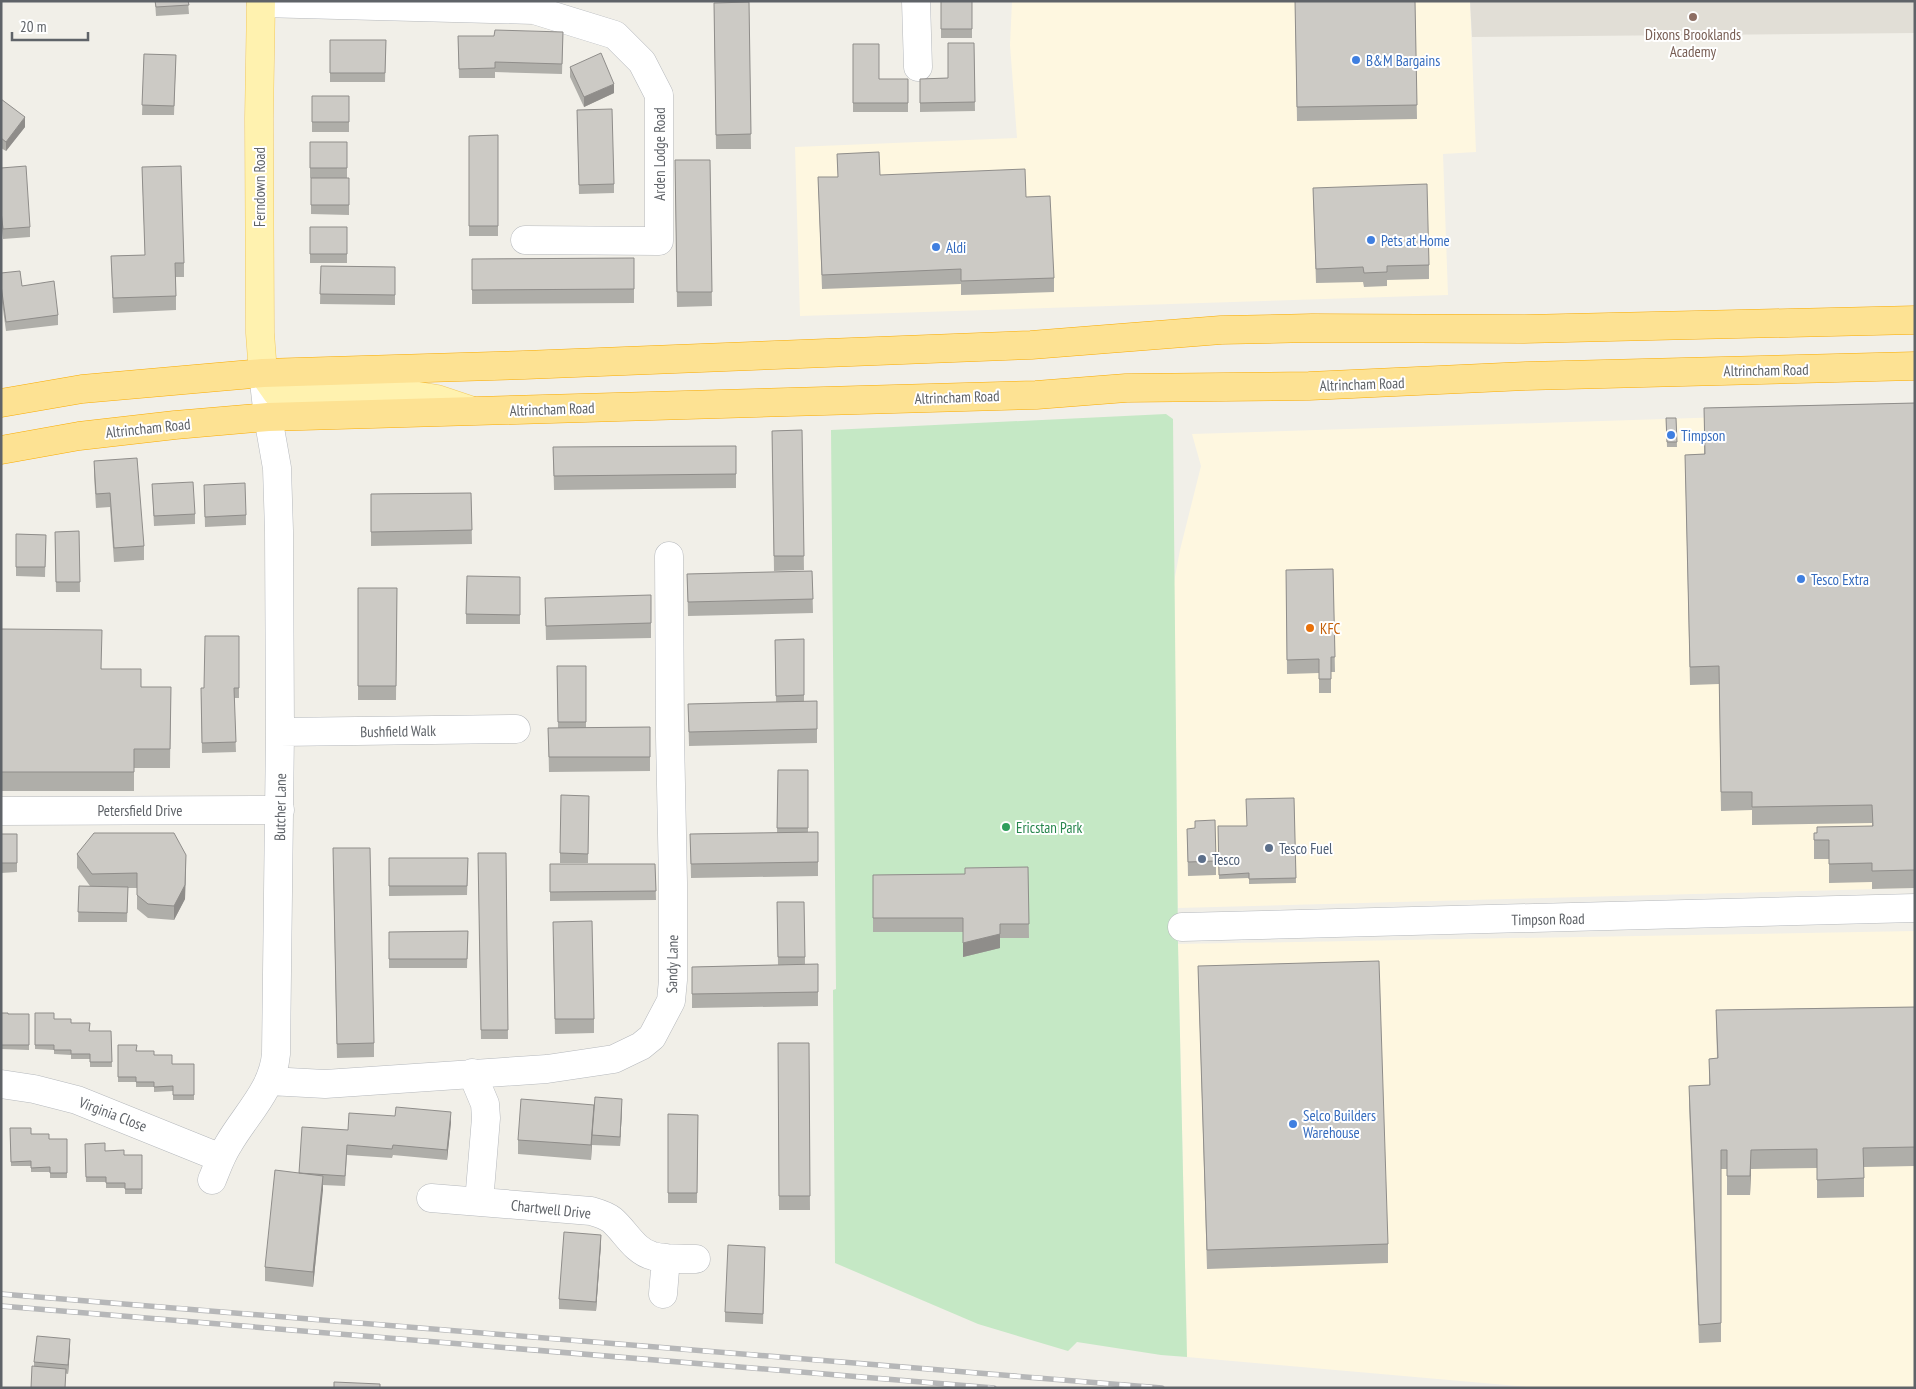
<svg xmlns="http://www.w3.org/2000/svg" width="1916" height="1389" font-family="'PT Sans Narrow',sans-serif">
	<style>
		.commercial { fill: #fef7e0 }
		.education { fill: #e1ded6 }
		.pitch { fill: #c5e8c5 }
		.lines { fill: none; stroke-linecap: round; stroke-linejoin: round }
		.minor-casing { stroke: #b5b8bc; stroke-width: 29 }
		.major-casing { stroke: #f2c960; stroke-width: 29 }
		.highway-casing { stroke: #f9ab00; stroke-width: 29 }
		.minor { stroke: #fff; stroke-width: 28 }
		.major { stroke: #fff2af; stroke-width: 28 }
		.highway { stroke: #fde293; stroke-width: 28 }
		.rail-casing { stroke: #b6b7b8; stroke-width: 5.5 }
		.rail { stroke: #fff; stroke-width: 4; stroke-dasharray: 11; stroke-linecap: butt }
		.wall { fill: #afaea9 }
		.shaded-wall { fill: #8f8d8a }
		.building { fill: #cccac5; stroke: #8f8d8a }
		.education-dot { fill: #8d6e63; stroke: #fff; stroke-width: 2 }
		.shop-dot { fill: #3f7fe0; stroke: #fff; stroke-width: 2 }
		.food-dot { fill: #e8710a; stroke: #fff; stroke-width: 2 }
		.leisure-dot { fill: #2e9e5b; stroke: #fff; stroke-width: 2 }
		.service-dot { fill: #5c6f8a; stroke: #fff; stroke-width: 2 }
		.labels { text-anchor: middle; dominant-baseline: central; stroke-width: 4; stroke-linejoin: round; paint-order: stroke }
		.education-label { font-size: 15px; fill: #785e54; stroke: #fff }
		.shop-label { font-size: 15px; fill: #366cbe; stroke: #fff; text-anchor: start }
		.street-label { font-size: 15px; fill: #5f6368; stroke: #fff }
		.food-label { font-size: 15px; fill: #c56008; stroke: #fff; text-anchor: start }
		.leisure-label { font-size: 15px; fill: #27864d; stroke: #fff; text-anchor: start }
		.service-label { font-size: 15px; fill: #4e5e75; stroke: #fff; text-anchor: start }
	</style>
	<rect width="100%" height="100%" fill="#f1efe8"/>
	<path class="commercial" d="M1012,1H1470L1476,152L1443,154L1448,295L800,316L795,147L1017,138L1010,45Z
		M1915,411V888L1178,908L1174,582L1180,550L1201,466L1192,434Z
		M1915,931V1388H1539L1187,1357L1178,944Z"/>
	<path class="education" d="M1470,1H1915V33L1472,37Z"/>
	<path class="pitch" d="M1166,414L1173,419L1178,944L1187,1357L1161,1355L1077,1342L1068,1351L978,1324L835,1263L833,990L836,989L831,430Z"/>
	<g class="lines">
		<defs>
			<path id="minor" d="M916,1L918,67
				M261,3L534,10L615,35L642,62L659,95V241L525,240
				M280,732L516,729
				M1,811L280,810
				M1182,927L1915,908
				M472,1073L485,1104L486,1118L479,1202
				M269,1081L325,1084L547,1069L614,1059L641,1046L652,1037L671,1001L673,980V883L670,736L669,556
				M1,1084L34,1089L77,1100L221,1158
				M212,1180C217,1168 221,1156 228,1145C245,1115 273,1090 276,1054L280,732L279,531L277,468L268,417L263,373
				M431,1198L591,1211C598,1213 606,1215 612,1220C626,1232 634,1251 653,1256C666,1260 682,1259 696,1259
				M663,1294L666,1258"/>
			<path id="major" d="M261,1L259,118L260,333L263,373L277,393L283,396L400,393L437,399L470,410"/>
			<path id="highway" d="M1,403L82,389L263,373L524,365L1031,345L1221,330L1312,328L1524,329L1915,320
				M1,450L79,436L175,425L268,417L1036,395L1126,388L1309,386L1526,376L1915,366"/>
		</defs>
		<use href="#minor" class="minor-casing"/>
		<use href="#major" class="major-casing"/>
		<use href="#highway" class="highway-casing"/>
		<use href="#minor" class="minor"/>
		<use href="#major" class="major"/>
		<use href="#highway" class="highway"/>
		<defs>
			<path id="rail" d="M1,1294L1162,1388
				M1,1306L994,1388"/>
		</defs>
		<use href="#rail" class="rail-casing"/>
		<use href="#rail" class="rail"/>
	</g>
	<path class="wall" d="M155,1H188L189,14L156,16Z
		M941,1H972V38H941Z
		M1295,1H1415L1417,119L1297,121Z
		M749,2L751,149H716L714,3Z
		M563,32L562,74L495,72V78H459L458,36H494Z
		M330,40H386L385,82H330Z
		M974,43L975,111L920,112V79L948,78Z
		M853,44L879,79H908V112H853Z
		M144,54L176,55L174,115H142Z
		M570,67L614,93L584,107L570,77Z
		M312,96H349V132H312Z
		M1,99L25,127L6,151L1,148Z
		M577,110L614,184V193L579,194Z
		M498,135V236H469V136Z
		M310,142H347V178H310Z
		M837,154L880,175L1026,197L1054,278V292L961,295V284L822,289L818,177H838Z
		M675,160H710L712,306L677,307Z
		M142,167L184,263V277H176V310L113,313L111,256L145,255Z
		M1,168L30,227V237L3,239L1,221Z
		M311,178H349V215L311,214Z
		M1313,188L1429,265V279L1387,280V286L1364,287L1363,282L1316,283Z
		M310,227H347V263H310Z
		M634,258V303L472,304V259Z
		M321,266L395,267V305L320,304Z
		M1,273L22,286L58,315V325L6,331L1,295Z
		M1915,403V888L1872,889V882L1829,883V859H1814V833L1872,826V823L1752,825V810L1721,811L1719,684L1690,685L1685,455L1704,454V408Z
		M1666,418H1676L1677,447H1667Z
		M802,430L804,570L774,571L772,431Z
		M736,446V488L554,490L553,447Z
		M94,461L144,546V560L114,562L110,507L96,508L94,475Z
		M152,484L195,514V524L154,526Z
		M204,485L246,515V525L205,527Z
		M471,493L472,544L371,546V494Z
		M79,531L80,592H56L55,532Z
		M16,534L46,535L45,577L16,576Z
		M1333,569L1335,672H1331V693H1319V673L1287,674L1286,570Z
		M812,571L813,613L688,616L687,574Z
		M520,577V624H466V614Z
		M358,588H397L396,700H358Z
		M545,598L651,623V638L546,640Z
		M1,629L102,669L141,687H171L170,768H134V791H1Z
		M239,636V698H234L236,752L202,753L201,698L204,688Z
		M804,639V702L817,701V743L689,746L688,704L776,702L775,640Z
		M557,666H586V728L650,727V771L549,772L548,728H558Z
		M778,770H808V833L818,832V876L691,878L690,834L777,833Z
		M589,796L588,863H560V853Z
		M1294,798L1296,883L1249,884V878L1219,879L1218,826H1247Z
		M1187,829L1216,861V875L1188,876Z
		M1,834H17V872L1,873Z
		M478,853H506L508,1039H481Z
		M77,854L186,869L185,899L174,920L148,918L137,909V888H128L127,922H78L79,886H90L77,868Z
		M389,858H468L467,895L389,896Z
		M333,862L374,1043V1057L337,1058Z
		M550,864H655L656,900L550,901Z
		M1028,867L1029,938H1000V948L963,957V932H873V875L965,874Z
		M777,902L805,957V965L818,964V1006L692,1008V967L778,965Z
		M468,931L467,968H389V932Z
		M553,936L594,1019V1033L555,1034Z
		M1198,966L1388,1244V1263L1207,1269Z
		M1915,1007V1166L1864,1167V1197L1817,1198V1168L1751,1169L1750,1195H1727V1169H1721V1342L1699,1343L1689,1105V1086L1709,1085V1059L1717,1058L1716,1010Z
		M1,1013L8,1014H29V1050L1,1049Z
		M35,1013L54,1019L71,1023L90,1031H111L112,1067H90V1059H71V1055L54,1054V1050L35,1049Z
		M778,1043H809L810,1210H779Z
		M118,1045L137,1051L154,1055L172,1064H194V1100H173V1091L154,1092V1087H136V1082H118Z
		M622,1109L620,1146L592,1145V1141L591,1160L518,1154V1140Z
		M668,1114L698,1115L697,1203H668Z
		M451,1122L447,1160L393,1155L392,1158L347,1155L345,1186L323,1185L313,1287L265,1281V1267L299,1173L348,1130Z
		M10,1128L49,1139H67V1178H50V1172H31V1166H11Z
		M85,1144L105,1151L124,1155H142V1194H125V1188H106V1182H86Z
		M601,1244L596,1311L559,1309V1299Z
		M765,1256L763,1324L725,1322V1312Z
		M70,1348L68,1374L34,1367V1362Z"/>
	<path class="shaded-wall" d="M614,84V93L584,107V97Z
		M25,117V127L6,151V142Z
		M186,855L185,899L174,920V906Z
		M1000,934V948L963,957V943Z
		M622,1099V1109L620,1146V1137Z
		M594,1105L592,1141L591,1160V1145Z
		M451,1112V1122L447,1160V1150Z
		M1751,1150V1169L1750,1195V1176Z
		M323,1176V1190L313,1287V1272Z
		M601,1235V1244L596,1311V1302Z
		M70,1339V1348L68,1374V1365Z"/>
	<path class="building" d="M155,1H188L189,5L156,7Z
		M941,1H972V29H941Z
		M1295,1H1415L1417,105L1297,107Z
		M749,2L751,134L716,135L714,3Z
		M495,30L563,32L562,64L495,62V68L459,69L458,36H494Z
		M330,40H386L385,73H330Z
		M948,43H974L975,102L920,103V79L948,78Z
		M853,44H879V79H908V103H853Z
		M601,53L614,84L584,97L570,67Z
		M144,54L176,55L174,106L142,105Z
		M312,96H349V122H312Z
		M1,99L25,117L6,142L1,138Z
		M612,109L614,184L579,185L577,110Z
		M498,135V226H469V136Z
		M310,142H347V168H310Z
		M879,152L880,175L1025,169L1026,197L1050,196L1054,278L961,281V269L822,275L818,177H838L837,154Z
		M675,160H710L712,292H677Z
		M26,166L30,227L3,229L1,211V168Z
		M181,166L184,263H175L176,296L113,298L111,256L145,255L142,167Z
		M311,178H349V205H311Z
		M1427,184L1429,265L1387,266V272L1364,273L1363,267L1316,269L1313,188Z
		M310,227H347V254H310Z
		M634,258V289L472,290V259Z
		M321,266L395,267V295L320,294Z
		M20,271L22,286L54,281L58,315L6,322L1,285V273Z
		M1915,403V870L1872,871V863L1829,864V840H1814V833H1817V827L1873,826L1872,805L1752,807V792H1721L1719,666L1690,667L1685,455L1705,454L1704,408Z
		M1666,418H1676L1677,442H1667Z
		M802,430L804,556H774L772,431Z
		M736,446V474L554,476L553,447Z
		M137,458L144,546L114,548L110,493L96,494L94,461Z
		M193,482L195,514L154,516L152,484Z
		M245,483L246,515L205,517L204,485Z
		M471,493L472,530L371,532V494Z
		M79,531L80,582H56L55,532Z
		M16,534L46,535L45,567H16Z
		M1333,569L1335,657H1331V679H1319V659L1287,660L1286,570Z
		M812,571L813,599L688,602L687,574Z
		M467,576L520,577V615L466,614Z
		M358,588H397L396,686H358Z
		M651,595V623L546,626L545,598Z
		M1,629L102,630L101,669H141V687H171L170,749H134V772H1Z
		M205,636H239V688H234L236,742L202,743L201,688H204Z
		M804,639V695L776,696L775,640Z
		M557,666H586V722H558Z
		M817,701V729L689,732L688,704Z
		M650,727V757H549L548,728Z
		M778,770H808V828H777Z
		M561,795L589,796L588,854L560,853Z
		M1294,798L1296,878L1249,879V873L1219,875L1218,826H1247L1246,799Z
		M1215,820L1216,861L1188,862L1187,829L1195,828V821Z
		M818,832V862L691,864L690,834Z
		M94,833H174L186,855L185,885L174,906L148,904L137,895V873L92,874L77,854Z
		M1,834H17V863H1Z
		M333,848H370L374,1043L337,1044Z
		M478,853H506L508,1030H481Z
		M389,858H468L467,886H389Z
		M550,864H655L656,891L550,892Z
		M1028,867L1029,924H1000V934L963,943V918H873V875L965,874V868Z
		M79,886L128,887L127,913L78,912Z
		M777,902H804L805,957H778Z
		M592,921L594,1019H555L553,922Z
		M468,931L467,959H389V932Z
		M1379,961L1388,1244L1207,1250L1198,966Z
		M818,964V992L692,994V967Z
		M1915,1007V1147L1863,1148L1864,1178L1817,1180V1149L1751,1150L1750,1176H1727V1150H1721V1323L1699,1325L1689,1086L1710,1085L1709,1059L1718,1058L1716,1010Z
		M1,1013H8V1014H29V1045H1Z
		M35,1013H54V1019H71V1023H90L89,1031H111L112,1062H90V1054H71V1050H54V1045H35Z
		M778,1043H809L810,1196H779Z
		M118,1045H137L136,1051H154V1055H172V1064H194V1095H173V1086L154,1087V1082H136V1077H118Z
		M595,1097L622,1099L620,1137L592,1135Z
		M521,1099L594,1105L591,1145L518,1140Z
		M396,1107L451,1112L447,1150L393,1145L392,1149L347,1145L345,1176L299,1173L302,1127L348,1130L349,1113L395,1116Z
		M668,1114L698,1115L697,1193H668Z
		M10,1128H31V1134H49V1139H67V1173H50V1167L31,1168V1161L11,1162Z
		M105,1143V1151L124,1150V1155H142V1189H125V1183H106V1177H86L85,1144Z
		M275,1170L323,1176L313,1272L265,1267Z
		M564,1232L601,1235L596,1302L559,1299Z
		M728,1245L765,1247L763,1314L725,1312Z
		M37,1336L70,1339L68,1365L34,1362Z
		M32,1366L66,1369L65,1388H31Z
		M334,1382L380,1384V1388H334Z"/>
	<circle class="education-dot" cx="1693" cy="17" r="5"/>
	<g class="shop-dot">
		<circle cx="1356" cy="60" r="5"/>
		<circle cx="1371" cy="240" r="5"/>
		<circle cx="936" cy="247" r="5"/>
		<circle cx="1671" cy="435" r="5"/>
		<circle cx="1801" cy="579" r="5"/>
		<circle cx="1293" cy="1124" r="5"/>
	</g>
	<circle class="food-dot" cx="1310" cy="628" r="5"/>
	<circle class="leisure-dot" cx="1006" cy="827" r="5"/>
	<g class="service-dot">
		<circle cx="1269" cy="848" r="5"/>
		<circle cx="1202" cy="859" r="5"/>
	</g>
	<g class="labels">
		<g class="education-label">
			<text x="1693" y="34">Dixons Brooklands<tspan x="1693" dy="17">Academy</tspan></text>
		</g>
		<g class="shop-label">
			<text x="1366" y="60">B&amp;M Bargains</text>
			<text x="1381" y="240">Pets at Home</text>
			<text x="946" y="247">Aldi</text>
			<text x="1681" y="435">Timpson</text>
			<text x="1811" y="579">Tesco Extra</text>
			<text x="1303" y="1115">Selco Builders<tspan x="1303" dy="17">Warehouse</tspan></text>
		</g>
		<g class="street-label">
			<text transform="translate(659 154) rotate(-90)">Arden Lodge Road</text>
			<text transform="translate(259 187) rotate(-90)">Ferndown Road</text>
			<text transform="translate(1766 370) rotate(-1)">Altrincham Road</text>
			<text transform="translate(1362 384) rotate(-2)">Altrincham Road</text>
			<text transform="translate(957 397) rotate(-2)">Altrincham Road</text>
			<text transform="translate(552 409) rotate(-2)">Altrincham Road</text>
			<text transform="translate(148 428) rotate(-6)">Altrincham Road</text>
			<text transform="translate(398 731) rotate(-1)">Bushfield Walk</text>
			<text transform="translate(280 807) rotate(-89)">Butcher Lane</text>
			<text x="140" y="810">Petersfield Drive</text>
			<text transform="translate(1548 919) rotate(-1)">Timpson Road</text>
			<text transform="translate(672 964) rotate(-89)">Sandy Lane</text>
			<text transform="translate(113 1114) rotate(21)">Virginia Close</text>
			<text transform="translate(551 1209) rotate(6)">Chartwell Drive</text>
		</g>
		<g class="food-label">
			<text x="1320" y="628">KFC</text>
		</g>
		<g class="leisure-label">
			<text x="1016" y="827">Ericstan Park</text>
		</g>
		<g class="service-label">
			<text x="1279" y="848">Tesco Fuel</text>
			<text x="1212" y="859">Tesco</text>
		</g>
	</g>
	<rect width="1916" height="1389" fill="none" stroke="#5f6368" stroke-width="5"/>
	<path d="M12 32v8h76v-8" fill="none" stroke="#5f6368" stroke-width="2.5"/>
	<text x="20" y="32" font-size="15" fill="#5f6368" stroke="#ffffff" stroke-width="4" paint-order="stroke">20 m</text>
</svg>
